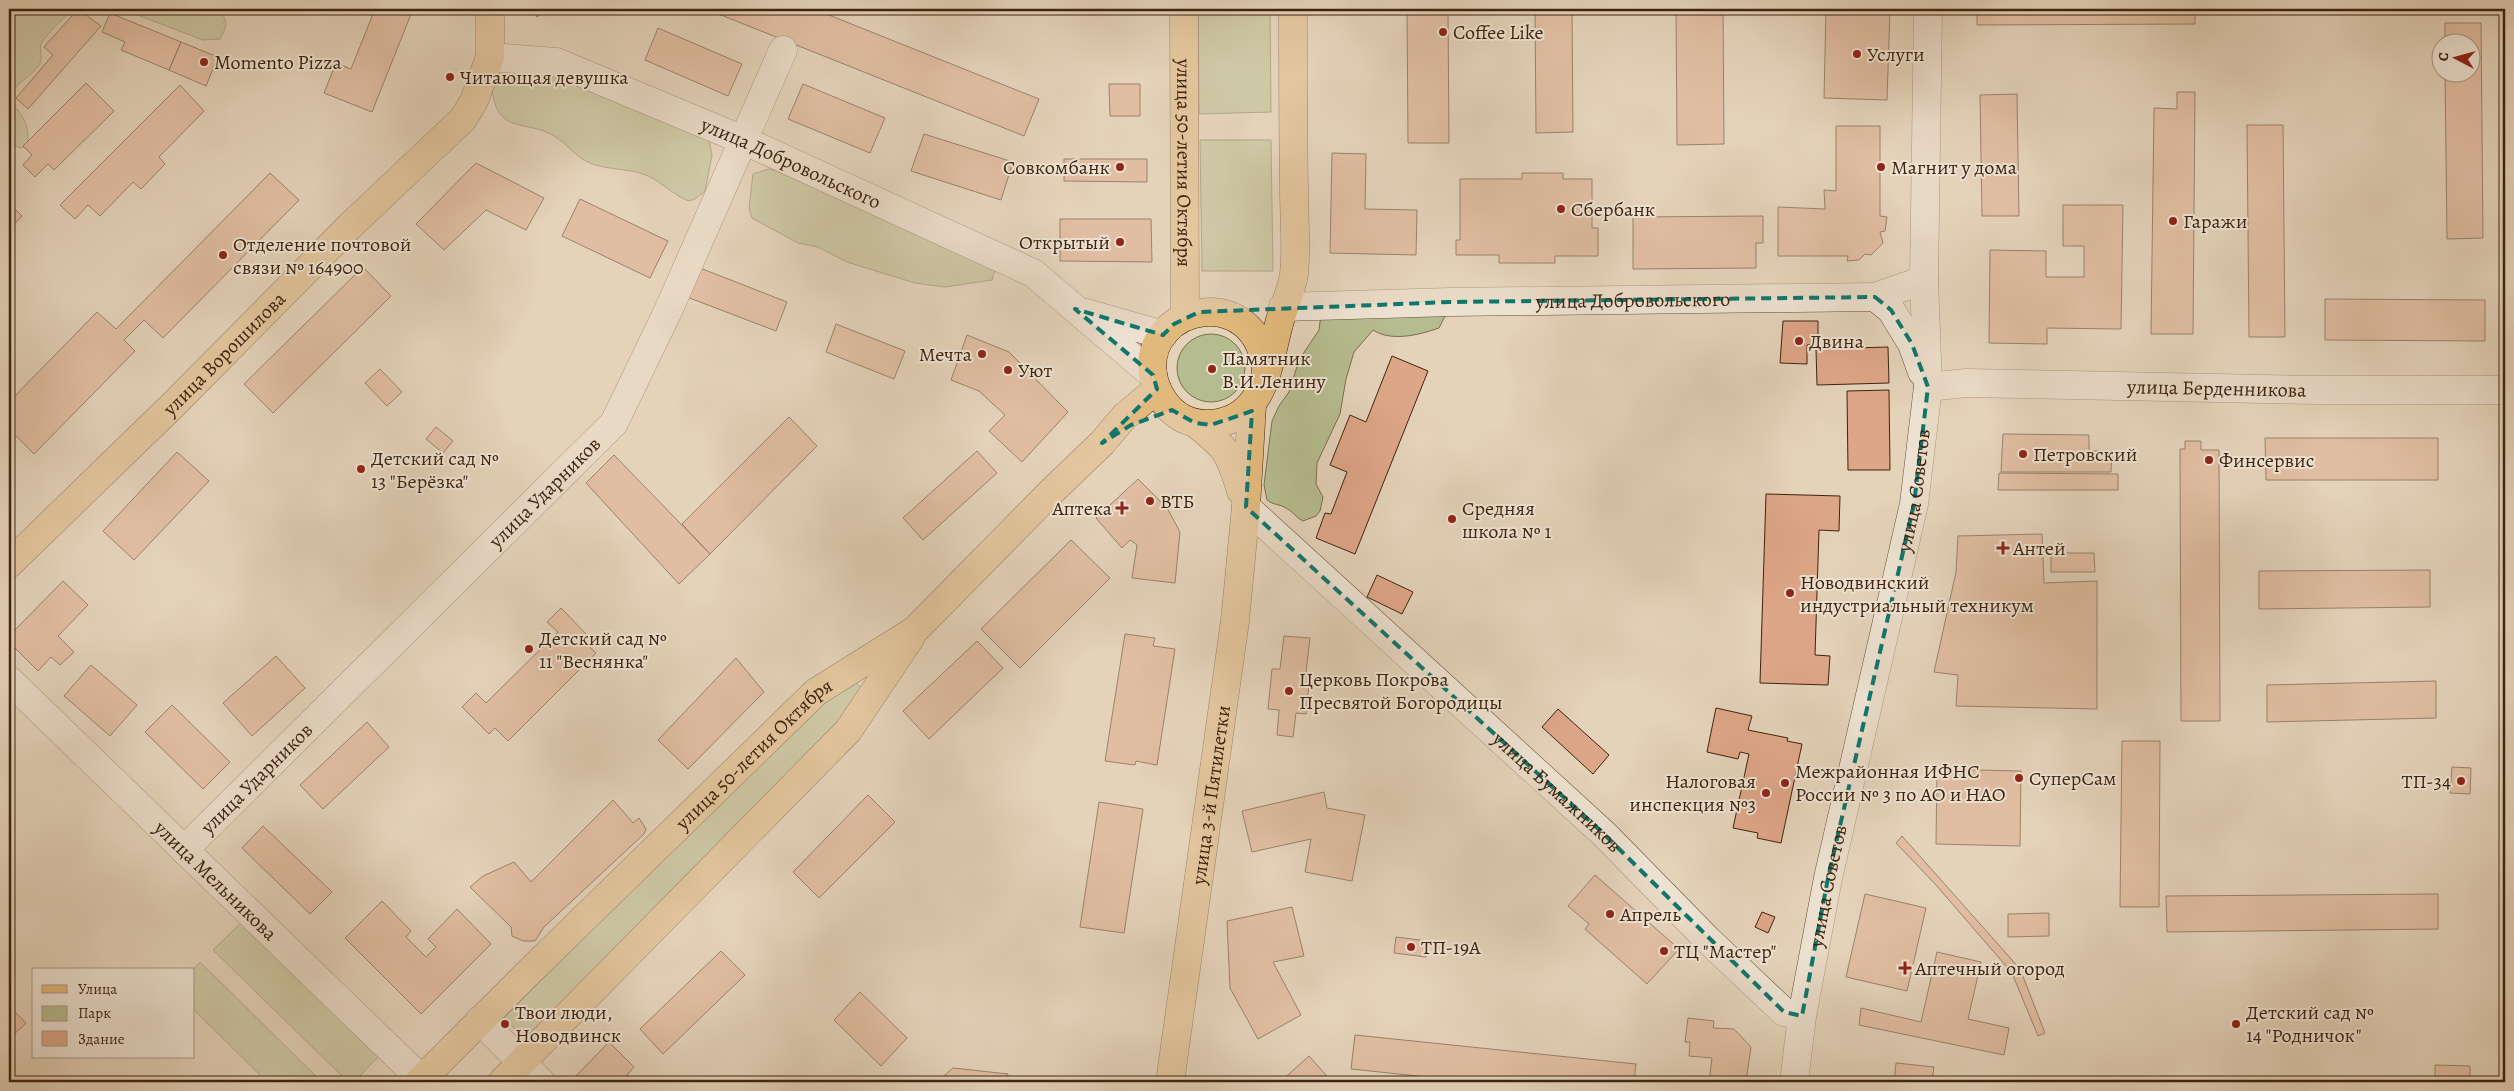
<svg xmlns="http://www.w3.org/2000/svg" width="2514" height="1091" font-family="Alegreya,serif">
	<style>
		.green { fill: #b5bc8f; stroke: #7a704e }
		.building { fill: #dea688; stroke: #3e240e }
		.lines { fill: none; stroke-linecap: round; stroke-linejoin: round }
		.minor-casing { stroke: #685039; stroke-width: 29 }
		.major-casing { stroke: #3e240e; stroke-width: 29 }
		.minor { stroke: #ede2d2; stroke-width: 28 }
		.major { stroke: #e2b97c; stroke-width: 28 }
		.marked { fill: none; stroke: #0f766e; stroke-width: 4; stroke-dasharray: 10 6; stroke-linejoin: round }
		.poi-dot { fill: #8f2418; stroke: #ede2d2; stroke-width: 2 }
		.labels { text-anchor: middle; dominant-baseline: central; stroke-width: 4; stroke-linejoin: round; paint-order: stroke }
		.poi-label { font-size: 20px; fill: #3e240e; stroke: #ede2d2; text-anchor: start }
		.street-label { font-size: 20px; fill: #3e240e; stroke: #ede2d2 }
	</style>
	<rect width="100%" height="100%" fill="#e4d2b9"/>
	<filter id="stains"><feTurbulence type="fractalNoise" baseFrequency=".004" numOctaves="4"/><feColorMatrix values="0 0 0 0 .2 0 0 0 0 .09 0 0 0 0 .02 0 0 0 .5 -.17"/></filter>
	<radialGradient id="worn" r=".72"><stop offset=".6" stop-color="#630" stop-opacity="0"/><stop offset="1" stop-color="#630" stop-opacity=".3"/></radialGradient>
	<path class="green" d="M16,9H73C64,18 46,34 41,44C39,50 43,57 40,63C32,79 10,82 11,103C23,115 31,127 27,146L21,148L16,146L9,135V13Z
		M122,9H214C229,17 228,25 220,39L203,40Z
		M1198,9H1270L1271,112L1199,114Z
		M509,75H550L709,140L712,155L705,191L695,199L689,201C672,195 659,179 643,174C625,168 607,170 590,163C577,158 566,143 554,136C527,119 495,136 492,86L502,77Z
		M1200,140H1271L1273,271H1202Z
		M769,169L780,172L995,270L992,280L945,287L915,283L847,262L818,247L798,243L752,218L749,208L753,174Z
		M1321,314L1445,316L1439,328C1419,335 1391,342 1373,330L1354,352L1346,379L1340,414L1317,463L1316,484L1323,497L1320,511L1316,516L1303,521C1296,518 1293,511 1286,508C1280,504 1273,505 1267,500L1264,485L1272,421L1279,406L1289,392L1299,360L1319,330Z
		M1177 368a34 34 0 1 1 68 0a34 34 0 1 1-68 0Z
		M853,680L863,689L819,747L526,1040L504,1018L797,723Z
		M241,923L378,1057L354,1082H348L213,950Z
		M200,962L322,1082H267L194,1010L193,970Z"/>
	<path class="building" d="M78,9L101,26L28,109L16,98L53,55L44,47Z
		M375,9H413L372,112L324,93L336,63L351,69Z
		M531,9H546L537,17Z
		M706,9H814L1039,99L1024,136Z
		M1407,9H1448L1449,143H1408Z
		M1535,9H1572L1573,132L1536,133Z
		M1676,9H1723L1724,144L1677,145Z
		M1826,9H1890L1887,100L1824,98Z
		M1977,9H2195V24L1977,25Z
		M110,13L181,42L169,70L121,50L125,42L102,32Z
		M2445,23H2481L2483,238L2447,239L2445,72H2472V42H2445Z
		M658,28L742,64L728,96L645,60Z
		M181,42L218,57L206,86L169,70Z
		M86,83L114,111L54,170L48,164L35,177L23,165L32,155L23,146Z
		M803,84L885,118L870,153L788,119Z
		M1109,84H1140V116H1110Z
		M180,85L204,111L159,157L165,164L141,189L133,182L100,216L88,205L75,219L60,205Z
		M2177,92H2195L2193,334H2151L2154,108L2177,109Z
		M2017,94L2019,216H1982L1980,95Z
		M2247,125H2283L2285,337H2249Z
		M1836,126H1880V216L1887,217L1885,231L1880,232L1883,243L1871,255L1865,254L1859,260L1847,261L1848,256H1778V207L1825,209L1824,190L1836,191Z
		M924,134L1013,162L1001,200L911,171Z
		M1332,153L1366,154L1365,209L1417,210L1416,255L1330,253Z
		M1064,159H1147V182L1064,181Z
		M476,163L544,198L526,230L486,210L444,250L416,224Z
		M270,173L299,200L163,338L144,320L124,340L135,351L34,454L9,429V402L97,312L116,329Z
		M1522,173H1563V179H1592V228H1598V256H1555V263H1499V255H1456V240H1460V179H1522Z
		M580,199L668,241L650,278L562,236Z
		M9,203L22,216L9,230Z
		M2063,205H2123L2121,329L2047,328V344L1989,343L1990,250L2046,251V277H2084V246H2063Z
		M1763,216V243H1756V268L1633,269V217Z
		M1060,219H1151L1152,262L1060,261Z
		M363,267L391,296L273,413L244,384Z
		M700,268L787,302L776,331L687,297Z
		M2325,299L2485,300V341L2325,340Z
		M1783,321H1818V344L1807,345V364L1780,363Z
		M836,324L905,351L894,379L826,352Z
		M967,335L1009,352L1068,412L1022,462L989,431L1005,415L979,391L951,380Z
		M1888,347L1889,383L1817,385L1816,349Z
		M1392,356L1428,371L1355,554L1316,538L1325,513L1331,514L1347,472L1330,465L1350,415L1366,422Z
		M380,369L402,392L387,406L365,383Z
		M1889,390L1890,470H1848L1847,391Z
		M789,417L817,446L710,554L682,524Z
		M436,427L453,441L443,453L426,439Z
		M2003,434L2089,435V451H2112L2111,472H2001Z
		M2265,438H2438V480H2266Z
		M2185,441H2201V450H2219L2220,721H2181L2180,449H2185Z
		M977,451L997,473L923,540L903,518Z
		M177,452L209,481L134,560L103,531Z
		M614,455L710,554L679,584L586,483Z
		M1999,473L2118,474V490H1998Z
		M1138,479L1167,508L1180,532L1175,583L1132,578L1137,545L1130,540L1122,548L1096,518Z
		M1766,494L1840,496L1839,531L1819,530L1815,655L1830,656L1828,685L1760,683Z
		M2042,534L2044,583L2097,581V709L1956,706L1958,675L1934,672L1956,572L1958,536Z
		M1071,540L1110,578L1020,668L981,629Z
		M2051,553H2094L2095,572H2051Z
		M2430,570V607L2259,609V571Z
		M1377,575L1413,592L1402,614L1367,597Z
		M63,581L88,605L58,636L74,652L60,665L51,657L38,671L9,642V636Z
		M561,608L588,636L583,641L596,653L508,741L495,728L489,734L462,707L476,693L486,703L558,632L547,622Z
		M1125,634L1155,638L1153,646L1175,649L1157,765L1136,761L1135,765L1105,761Z
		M1284,636L1310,638L1306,672L1310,673L1306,714L1296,713L1293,737L1277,735L1279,710L1268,709L1272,669H1280Z
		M977,641L1003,668L929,739L903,711Z
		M276,656L305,688L252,736L223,703Z
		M736,658L764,692L688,769L658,740Z
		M91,665L137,705L110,736L64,696Z
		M2436,681V718L2267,722V685Z
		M172,705L230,762L203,789L145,732Z
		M1716,708L1752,716L1748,730L1788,738L1787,741L1802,744L1781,843L1757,838L1758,833L1733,828L1749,754L1740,752L1738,759L1707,752Z
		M1558,709L1609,755L1593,774L1542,727Z
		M367,722L389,747L323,809L300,785Z
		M2122,741H2160L2159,907H2120Z
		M2452,767L2471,768L2470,794L2450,793Z
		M1937,769L2021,771L2020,846L1936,844Z
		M1324,792L1327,808L1365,815L1352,881L1305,872L1311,839L1252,852L1242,811Z
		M868,795L895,822L819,898L793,872Z
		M613,800L633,823L639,818L646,829L644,834L544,927L535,941H523L512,936L511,927L470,887L483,876L514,862L531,882Z
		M1099,802L1143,809L1124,933L1080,927Z
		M263,826L332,892L310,914L242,848Z
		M1902,836L2020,969L2045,1033L2038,1036L2012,973L1936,885L1896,843Z
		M1595,875L1679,949L1647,984L1585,929L1589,924L1568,906Z
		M1865,894L1926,908L1907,991L1846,977Z
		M2438,894V929L2167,932L2166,896Z
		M382,901L411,931L406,937L426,957L436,947L428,939L457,909L491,944L421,1014L345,938Z
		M1292,907L1304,956L1273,962L1301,1015L1258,1039L1230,988L1227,921Z
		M1762,912L1775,917L1768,933L1755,927Z
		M2049,913V936L2008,937V914Z
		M1396,937L1428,941L1426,957L1394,953Z
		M721,951L745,975L663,1054L640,1029Z
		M1937,952L1981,962L1968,1019L2009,1028L2004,1055L1859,1025L1861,1008L1921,1022Z
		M860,992L907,1038L881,1066L834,1020Z
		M10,1007L26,1023L9,1039V1009Z
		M1688,1018L1714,1021L1713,1028L1734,1029L1751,1047L1746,1082H1709L1712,1058L1689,1056L1690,1042H1685Z
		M1355,1035L1636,1064L1634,1082H1474L1351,1069Z
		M609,1042L634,1067L627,1075L635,1082H578L574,1078Z
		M1309,1056L1326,1075L1317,1082H1280Z
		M1896,1063L1934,1067L1932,1082H1894Z
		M2435,1065L2470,1066V1082H2435Z
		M953,1068L1008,1074L1007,1082H937Z"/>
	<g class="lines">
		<defs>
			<g id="minor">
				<path id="s1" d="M490,57L556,62L743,140L1033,273L1153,375"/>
				<path d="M1875,297L1924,280"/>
				<path id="s2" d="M1283,307L1450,302L1875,297L1891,310L1912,344L1922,372"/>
				<path d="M1086,313L1163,335"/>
				<path id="s3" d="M1928,387L1966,383L2317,390H2505"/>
				<path id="s4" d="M1246,507L1604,834L1708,940L1784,1012L1802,1016"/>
				<path id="s5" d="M9,680L422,1080"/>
				<path id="s6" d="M184,850L614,423L668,311L783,50"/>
				<path d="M480,1020L541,1082"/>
				<path id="s7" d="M1794,1082L1802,1016L1828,878L1914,504L1928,387L1924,280L1928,9"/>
			</g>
			<g id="major">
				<path id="s8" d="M1184,9L1185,316"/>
				<path d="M1266,372C1259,280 1142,304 1153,375C1156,392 1166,409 1182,418C1193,424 1206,425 1218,423C1266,415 1268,363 1279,324C1283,308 1292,290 1294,274C1297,247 1294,218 1294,190C1293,130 1293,69 1293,9"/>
				<path d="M1195,423C1227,449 1229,451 1241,491"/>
				<path id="s9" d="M9,564L173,405L350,226L463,119L474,101L490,57V9"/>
				<path id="s10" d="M419,1082L531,970L816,692L915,630L1051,492L1102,443L1124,417L1157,389"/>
				<path d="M502,1082L848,731L911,637"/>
				<path id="s11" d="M1170,1082L1235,621L1246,507L1252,405"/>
			</g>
		</defs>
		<use href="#minor" class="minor-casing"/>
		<use href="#major" class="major-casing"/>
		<use href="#minor" class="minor"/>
		<use href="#major" class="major"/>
	</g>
	<path d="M0 0H2514V1091H0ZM1875,297L1891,310L1912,344L1928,387L1914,504L1828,878L1802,1016L1784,1012L1604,834L1246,507L1252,411L1211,425L1195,423L1172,410L1131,425L1102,443L1157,389L1153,375L1075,309L1163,335L1174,324L1199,312L1450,302Z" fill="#e4d2b9" fill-opacity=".55" fill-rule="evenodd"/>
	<path class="marked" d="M1875,297L1891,310L1912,344L1928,387L1914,504L1828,878L1802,1016L1784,1012L1604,834L1246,507L1252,411L1211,425L1195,423L1172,410L1131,425L1102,443L1157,389L1153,375L1075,309L1163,335L1174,324L1199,312L1450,302Z"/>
	<g class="poi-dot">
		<circle cx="1443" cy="32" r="5"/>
		<circle cx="1857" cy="54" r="5"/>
		<circle cx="204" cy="62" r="5"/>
		<circle cx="450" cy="77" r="5"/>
		<circle cx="1120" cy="167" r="5"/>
		<circle cx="1881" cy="167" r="5"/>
		<circle cx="1561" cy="209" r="5"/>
		<circle cx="2173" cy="221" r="5"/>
		<circle cx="1120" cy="242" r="5"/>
		<circle cx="223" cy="255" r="5"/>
		<circle cx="1799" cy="341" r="5"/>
		<circle cx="982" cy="354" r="5"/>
		<circle cx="1212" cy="369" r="5"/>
		<circle cx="1008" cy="370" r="5"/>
		<circle cx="2023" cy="454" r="5"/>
		<circle cx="2209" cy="460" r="5"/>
		<circle cx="361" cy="469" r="5"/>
		<circle cx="1150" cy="501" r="5"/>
		<path d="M1119.5 500.5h5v5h5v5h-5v5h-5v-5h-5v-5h5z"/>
		<circle cx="1452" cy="519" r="5"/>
		<path d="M2000.5 540.5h5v5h5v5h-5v5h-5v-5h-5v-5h5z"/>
		<circle cx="1790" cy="593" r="5"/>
		<circle cx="529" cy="649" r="5"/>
		<circle cx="1289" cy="691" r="5"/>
		<circle cx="2019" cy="778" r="5"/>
		<circle cx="2461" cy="781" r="5"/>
		<circle cx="1785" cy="783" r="5"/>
		<circle cx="1766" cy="793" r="5"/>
		<circle cx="1610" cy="914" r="5"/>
		<circle cx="1411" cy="947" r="5"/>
		<circle cx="1664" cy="951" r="5"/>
		<path d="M1902.5 960.5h5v5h5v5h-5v5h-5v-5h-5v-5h5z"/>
		<circle cx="505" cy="1024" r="5"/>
		<circle cx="2236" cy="1024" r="5"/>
	</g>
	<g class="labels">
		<g class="poi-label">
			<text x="1453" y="32">Coffee Like</text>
			<text x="1867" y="54">Услуги</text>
			<text x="214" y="62">Momento Pizza</text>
			<text x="460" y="77">Читающая девушка</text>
			<text x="1110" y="167" text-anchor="end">Совкомбанк</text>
			<text x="1891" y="167">Магнит у дома</text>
			<text x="1571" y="209">Сбербанк</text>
			<text x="2183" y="221">Гаражи</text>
			<text x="1110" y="242" text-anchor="end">Открытый</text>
			<text x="233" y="244">Отделение почтовой<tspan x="233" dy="23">связи № 164900</tspan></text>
			<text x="1809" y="341">Двина</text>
			<text x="972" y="354" text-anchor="end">Мечта</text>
			<text x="1222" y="358">Памятник<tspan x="1222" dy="23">В.И.Ленину</tspan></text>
			<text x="1018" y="370">Уют</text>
			<text x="2033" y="454">Петровский</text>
			<text x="371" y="458">Детский сад №<tspan x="371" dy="23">13 "Берёзка"</tspan></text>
			<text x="2219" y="460">Финсервис</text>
			<text x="1160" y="501">ВТБ</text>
			<text x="1112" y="508" text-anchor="end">Аптека</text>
			<text x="1462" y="508">Средняя<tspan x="1462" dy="23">школа № 1</tspan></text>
			<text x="2013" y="548">Антей</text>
			<text x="1800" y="582">Новодвинский<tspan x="1800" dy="23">индустриальный техникум</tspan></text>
			<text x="539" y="638">Детский сад №<tspan x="539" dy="23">11 "Веснянка"</tspan></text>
			<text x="1299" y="679">Церковь Покрова<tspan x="1299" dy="23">Пресвятой Богородицы</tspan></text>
			<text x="1795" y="771">Межрайонная ИФНС<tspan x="1795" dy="23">России № 3 по АО и НАО</tspan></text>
			<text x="2029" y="778">СуперСам</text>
			<text x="1756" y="781" text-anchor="end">Налоговая<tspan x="1756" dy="23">инспекция №3</tspan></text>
			<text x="2451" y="781" text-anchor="end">ТП-34</text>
			<text x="1620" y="914">Апрель</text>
			<text x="1421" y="947">ТП-19А</text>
			<text x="1674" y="951">ТЦ "Мастер"</text>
			<text x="1915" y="968">Аптечный огород</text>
			<text x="515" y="1012">Твои люди,<tspan x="515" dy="23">Новодвинск</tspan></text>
			<text x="2246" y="1012">Детский сад №<tspan x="2246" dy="23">14 "Родничок"</tspan></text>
		</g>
		<g class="street-label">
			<text stroke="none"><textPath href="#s8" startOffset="154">улица 50-летия Октября</textPath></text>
			<text stroke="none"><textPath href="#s1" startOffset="322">улица Добровольского</textPath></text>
			<text stroke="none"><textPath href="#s2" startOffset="350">улица Добровольского</textPath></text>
			<text stroke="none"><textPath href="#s9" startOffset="301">улица Ворошилова</textPath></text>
			<text stroke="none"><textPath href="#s3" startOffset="289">улица Берденникова</textPath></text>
			<text stroke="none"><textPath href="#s7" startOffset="604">улица Советов</textPath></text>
			<text stroke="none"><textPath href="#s6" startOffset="508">улица Ударников</textPath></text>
			<text stroke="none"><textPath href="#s10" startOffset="469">улица 50-летия Октября</textPath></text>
			<text stroke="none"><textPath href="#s6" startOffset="102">улица Ударников</textPath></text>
			<text stroke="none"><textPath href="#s4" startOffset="422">улица Бумажников</textPath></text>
			<text stroke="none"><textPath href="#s11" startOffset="290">улица 3-й Пятилетки</textPath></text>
			<text stroke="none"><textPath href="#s5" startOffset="288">улица Мельникова</textPath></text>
			<text stroke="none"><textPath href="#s7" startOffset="199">улица Советов</textPath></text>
		</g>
	</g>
	<rect width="2514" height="1091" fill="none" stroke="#e4d2b9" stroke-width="30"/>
	<rect x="10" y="10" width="2494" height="1071" fill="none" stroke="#3e240e" stroke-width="2.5"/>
	<rect x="15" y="15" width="2484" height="1061" fill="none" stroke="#3e240e"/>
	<rect x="32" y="968" width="162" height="90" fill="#ede2d2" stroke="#a79684"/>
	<rect x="42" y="985" width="25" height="8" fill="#e2b97c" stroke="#a79684"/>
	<text x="78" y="994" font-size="15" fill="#3e240e">Улица</text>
	<rect x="42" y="1006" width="25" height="15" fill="#b5bc8f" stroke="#a79684"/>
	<text x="78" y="1018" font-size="15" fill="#3e240e">Парк</text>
	<rect x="42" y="1031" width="25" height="15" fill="#dea688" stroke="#a79684"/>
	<text x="78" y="1044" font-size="15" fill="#3e240e">Здание</text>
	<g transform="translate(2456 58) rotate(276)"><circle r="24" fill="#ede2d2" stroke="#a79684"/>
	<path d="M0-4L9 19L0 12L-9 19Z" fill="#8f2418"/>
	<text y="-8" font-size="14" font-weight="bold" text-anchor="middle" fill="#3e240e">С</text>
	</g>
	<rect width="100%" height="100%" filter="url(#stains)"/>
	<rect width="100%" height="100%" fill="url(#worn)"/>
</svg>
